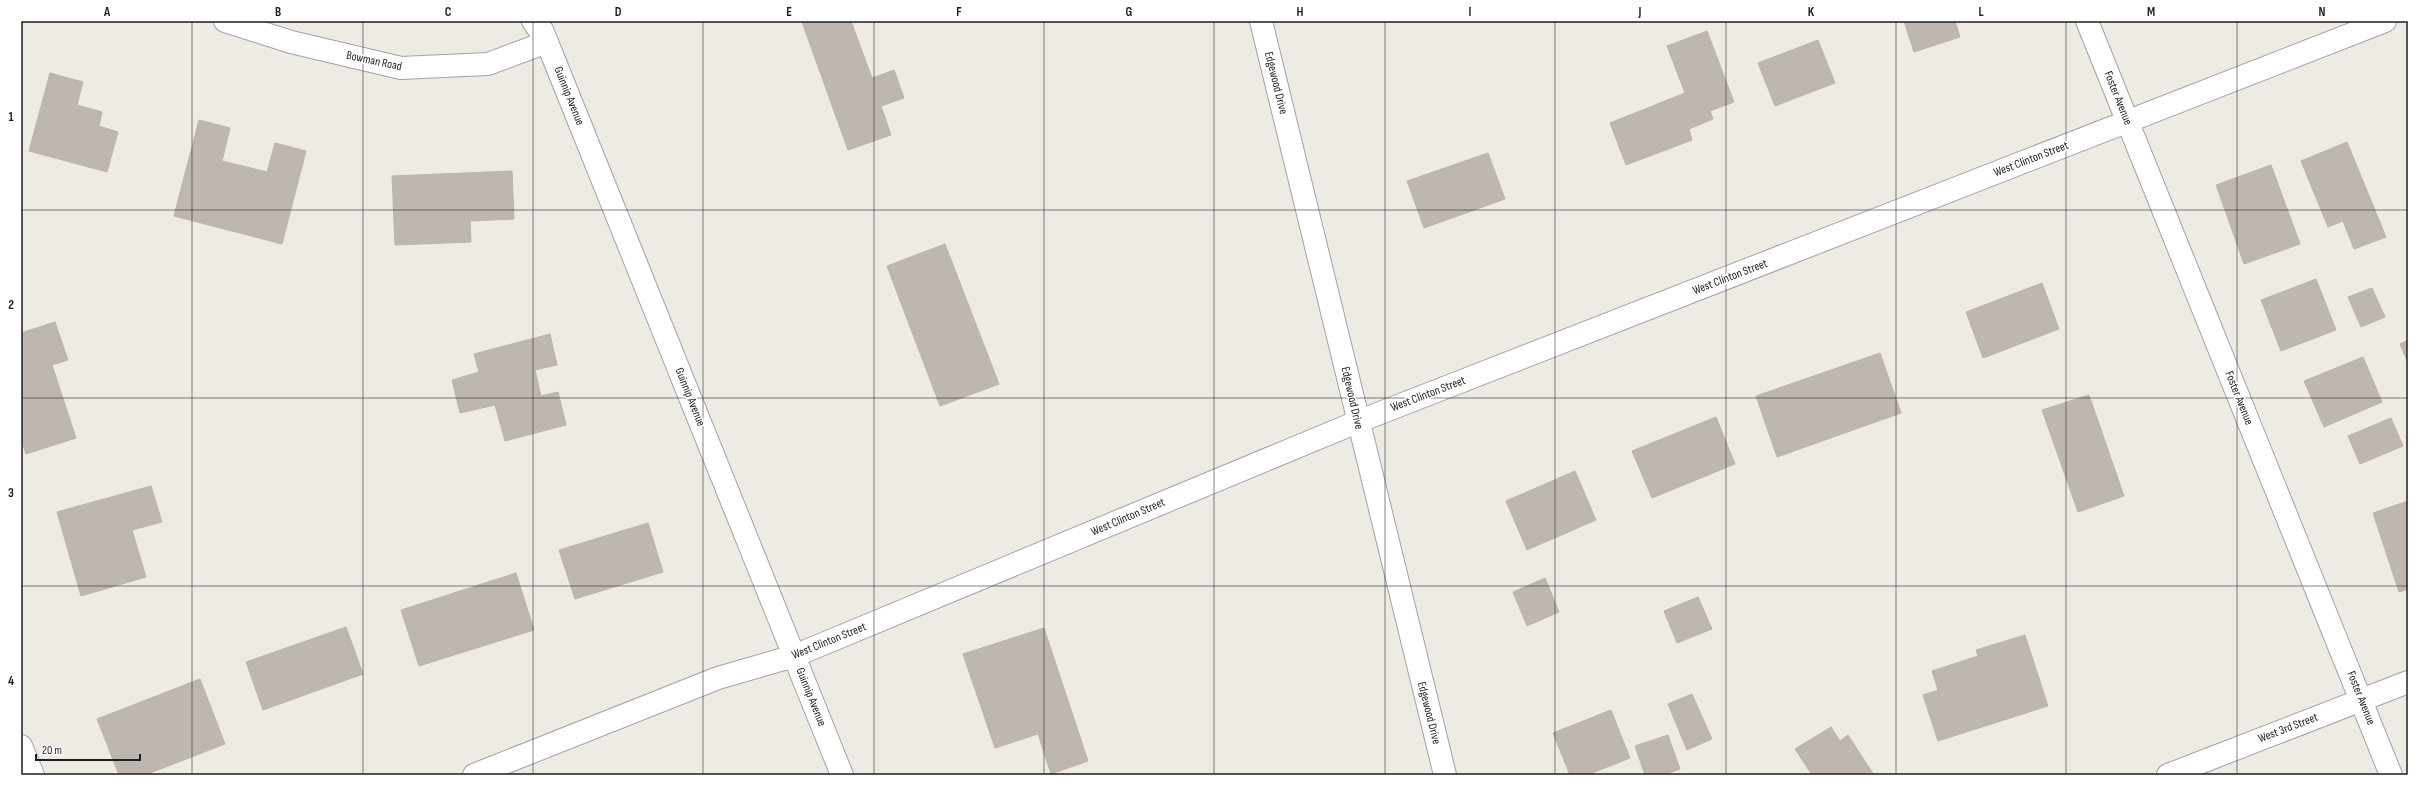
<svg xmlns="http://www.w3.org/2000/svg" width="2429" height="796" font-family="'Sofia Sans Condensed',sans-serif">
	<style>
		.building { fill: #beb7b1; stroke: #bfb2a8 }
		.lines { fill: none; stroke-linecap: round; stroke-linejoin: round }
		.minor-casing { stroke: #a2a2a2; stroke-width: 24 }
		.minor { stroke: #fff; stroke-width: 22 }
		.grid { fill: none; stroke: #1e1e1e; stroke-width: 1; stroke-opacity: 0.55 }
		.labels { text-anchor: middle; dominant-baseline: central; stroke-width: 3.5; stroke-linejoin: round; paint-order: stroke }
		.street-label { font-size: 12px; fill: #1e1e1e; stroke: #fff }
		.neatline { fill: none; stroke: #1e1e1e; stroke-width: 1.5 }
		.grid-label { font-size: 13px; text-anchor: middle; font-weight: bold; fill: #1e1e1e }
	</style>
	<rect width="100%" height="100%" fill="#eeebe5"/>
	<path class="building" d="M805,21H851L872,78L894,70L904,98L881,106L891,135L848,150L802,22Z
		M1904,21H1955L1960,37L1914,52Z
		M1707,31L1734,102L1710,111L1713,119L1689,129L1692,140L1626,165L1610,123L1685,93L1667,46Z
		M1818,40L1835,83L1775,106L1758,63Z
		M50,73L83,82L77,105L102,112L99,126L118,132L107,172L29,151Z
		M199,120L230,128L222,161L267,172L275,143L306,151L282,244L174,216Z
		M2347,142L2386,237L2354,249L2343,221L2328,227L2301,161Z
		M1488,153L1505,199L1424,228L1407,181Z
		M2271,165L2300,244L2244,264L2216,185Z
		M512,171L514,219L470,221L471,242L395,245L392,176Z
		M945,244L999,384L940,406L887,266Z
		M2316,279L2336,330L2281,351L2261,300Z
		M2042,283L2059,329L1983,358L1966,312Z
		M2372,288L2385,317L2361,327L2348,297Z
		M55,322L68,360L52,365L76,438L26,454L21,439V333Z
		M550,334L557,365L535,370L541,396L558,392L566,425L505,441L495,405L460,413L452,380L479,372L474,354Z
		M2408,340V363L2400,344Z
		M1880,353L1901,413L1777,457L1756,396Z
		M2363,357L2382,402L2324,427L2304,381Z
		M2089,395L2124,496L2078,512L2042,410Z
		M1716,417L1735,464L1652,498L1632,451Z
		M2391,418L2403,446L2360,464L2348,436Z
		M1575,471L1596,520L1527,550L1506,501Z
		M151,486L162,522L132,530L146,577L81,596L57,512Z
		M2408,501V589L2399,592L2373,513Z
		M648,523L663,572L575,599L559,550Z
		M516,573L534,630L419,666L401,610Z
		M1545,578L1559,612L1527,626L1513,592Z
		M1698,597L1712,629L1677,643L1664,611Z
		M346,627L363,674L263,710L246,662Z
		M1044,628L1088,761L1051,774L1038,734L995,748L963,654Z
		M2025,635L2048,706L1938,741L1923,695L1938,690L1932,671L1978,656L1976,650Z
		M200,679L225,744L145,775H119L97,719Z
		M1692,694L1712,739L1687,750L1668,704Z
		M1611,710L1630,758L1587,775H1570L1553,733Z
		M1831,727L1840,741L1848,735L1874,775H1812L1795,749Z
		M1668,735L1680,769L1663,775H1645L1635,746Z"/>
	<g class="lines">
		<defs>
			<path id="minor" d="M225,21L291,42L401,68L488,64L547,42L542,30
				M533,21L547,42L842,775
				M1261,21L1445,775
				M2087,21L2391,775
				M21,746L33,775
				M474,775L718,678L794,656L1357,422L2385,21
				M2168,775L2408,682"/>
		</defs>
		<use href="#minor" class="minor-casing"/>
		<use href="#minor" class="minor"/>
	</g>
	<path class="grid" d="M192,21V775M363,21V775M533,21V775M703,21V775M874,21V775M1044,21V775M1214,21V775M1385,21V775M1555,21V775M1726,21V775M1896,21V775M2066,21V775M2237,21V775M21,210H2408M21,398H2408M21,586H2408"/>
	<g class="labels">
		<g class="street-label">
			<text transform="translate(374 61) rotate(12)">Bowman Road</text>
			<text transform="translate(1276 83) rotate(76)">Edgewood Drive</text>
			<text transform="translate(569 96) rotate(68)">Guinnip Avenue</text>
			<text transform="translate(2118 98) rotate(68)">Foster Avenue</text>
			<text transform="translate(2031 159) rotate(-21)">West Clinton Street</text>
			<text transform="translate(1730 277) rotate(-21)">West Clinton Street</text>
			<text transform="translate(1428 394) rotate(-21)">West Clinton Street</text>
			<text transform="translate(690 397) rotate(68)">Guinnip Avenue</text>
			<text transform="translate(1352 398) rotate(77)">Edgewood Drive</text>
			<text transform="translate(2239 398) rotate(68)">Foster Avenue</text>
			<text transform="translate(1128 517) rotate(-23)">West Clinton Street</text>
			<text transform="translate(829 641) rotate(-22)">West Clinton Street</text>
			<text transform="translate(811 697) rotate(68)">Guinnip Avenue</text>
			<text transform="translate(2361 698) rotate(68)">Foster Avenue</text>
			<text transform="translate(1429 713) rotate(76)">Edgewood Drive</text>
			<text transform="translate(2288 728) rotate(-21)">West 3rd Street</text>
		</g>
	</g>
	<rect width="2429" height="796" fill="none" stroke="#ffffff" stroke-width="44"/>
	<path d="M36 754v6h104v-6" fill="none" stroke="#1e1e1e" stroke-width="2"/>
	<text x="42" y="754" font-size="12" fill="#1e1e1e" stroke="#ffffff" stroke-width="3" paint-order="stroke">20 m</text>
	<rect x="22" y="22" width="2385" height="752" class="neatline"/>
	<g class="grid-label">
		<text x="107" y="16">A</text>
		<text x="278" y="16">B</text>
		<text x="448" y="16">C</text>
		<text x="618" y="16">D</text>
		<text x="789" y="16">E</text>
		<text x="959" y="16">F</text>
		<text x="1129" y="16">G</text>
		<text x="1300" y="16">H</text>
		<text x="1470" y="16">I</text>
		<text x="1640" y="16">J</text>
		<text x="1811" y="16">K</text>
		<text x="1981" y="16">L</text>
		<text x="2151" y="16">M</text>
		<text x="2322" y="16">N</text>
		<text x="11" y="121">1</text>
		<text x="11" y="309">2</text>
		<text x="11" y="497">3</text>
		<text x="11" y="685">4</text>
	</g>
</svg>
